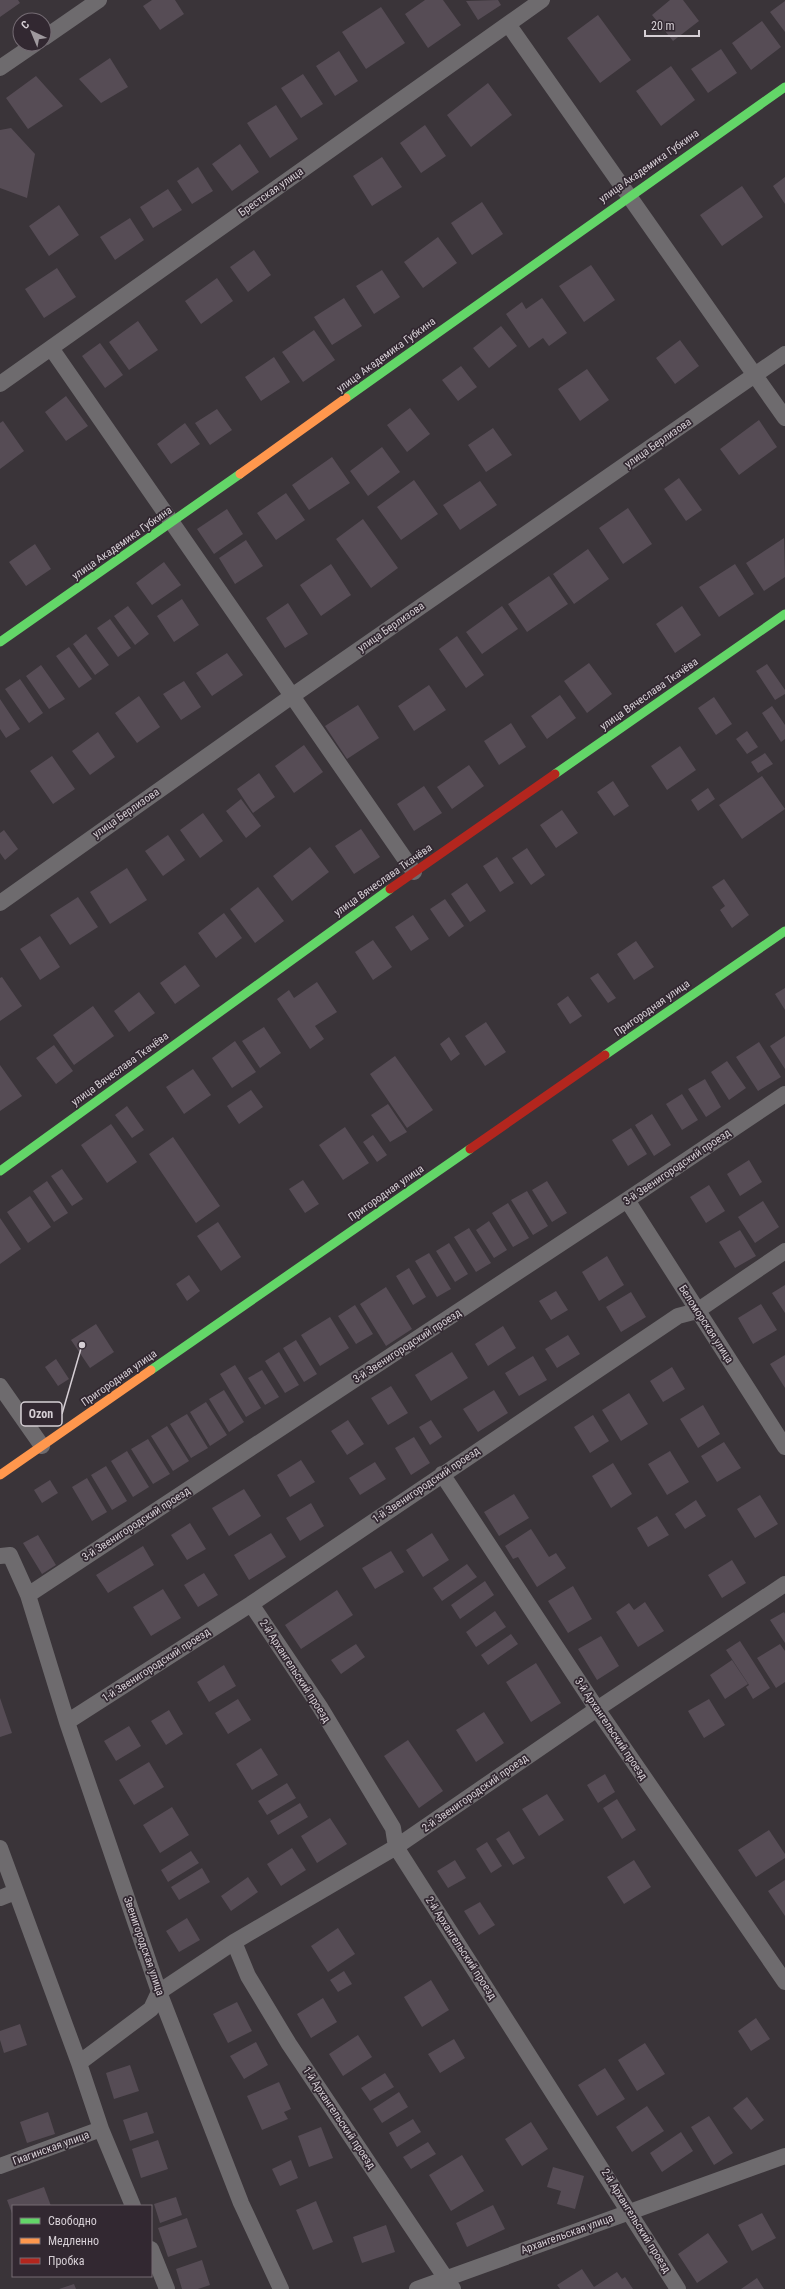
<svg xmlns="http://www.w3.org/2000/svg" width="785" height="2289" font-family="'Roboto Condensed',sans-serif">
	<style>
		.building { fill: #564c55 }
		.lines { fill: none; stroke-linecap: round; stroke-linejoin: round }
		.street { stroke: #6e6b6e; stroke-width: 16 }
		.fast { stroke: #63d668; stroke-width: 9 }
		.slow { stroke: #ff974d; stroke-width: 9 }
		.jam { stroke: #b3261e; stroke-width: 9 }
		.labels { text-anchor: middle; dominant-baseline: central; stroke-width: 3.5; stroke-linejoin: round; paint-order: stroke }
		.street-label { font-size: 11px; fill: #d6cfd5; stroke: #322831 }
		.leader { fill: none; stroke: #d6cfd5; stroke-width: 1.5 }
		.callout-dot { fill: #d6cfd5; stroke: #322831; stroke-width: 1.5 }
		.callout { fill: #322831; stroke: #d6cfd5; stroke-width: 1.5 }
		.callout-label { font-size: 12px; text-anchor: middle; font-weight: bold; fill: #d6cfd5 }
	</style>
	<rect width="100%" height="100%" fill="#3a3439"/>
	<path class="building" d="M0,0H18L20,3L0,17Z
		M152,0H175L184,14L160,30L143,6Z
		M425,0H443L461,25L428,48L405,14Z
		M498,0L501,5L478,20L466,1Z
		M670,0H683L699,21L673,41L652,15Z
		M785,1V32L770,12Z
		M381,7L405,43L366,69L342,32Z
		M598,15L631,60L600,83L567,38Z
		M762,21L781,47L751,70L732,43Z
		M721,49L737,73L708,93L691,69Z
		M339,51L358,81L335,96L316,66Z
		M110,58L128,87L101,103L79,79Z
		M671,66L695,100L661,126L636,91Z
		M303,74L323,104L301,118L281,88Z
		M36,76L63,106L28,129L6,98Z
		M488,83L512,115L471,147L447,115Z
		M276,105L298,139L270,158L247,123Z
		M425,125L446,156L421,173L400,143Z
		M11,128L35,154L27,198L0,188V130Z
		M240,144L259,172L232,191L212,164Z
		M382,157L402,187L372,206L353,176Z
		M198,167L213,191L192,204L177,181Z
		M785,177V204L773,186Z
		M742,186L763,217L722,246L700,215Z
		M168,189L182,210L153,228L140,207Z
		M482,202L503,234L472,255L451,223Z
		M59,205L79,235L49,256L29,226Z
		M130,218L144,240L115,260L100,237Z
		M438,237L457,263L423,288L404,262Z
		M254,250L271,275L248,292L230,267Z
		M591,265L615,300L584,322L559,286Z
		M57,268L76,297L44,318L25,289Z
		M382,270L400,297L374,314L356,286Z
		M217,278L233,301L201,324L185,301Z
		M344,298L362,326L332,345L314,317Z
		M542,298L567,333L549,346L543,338L529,348L506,314L522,302L526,309Z
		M138,321L158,350L129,370L109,342Z
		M501,326L517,346L489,368L473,348Z
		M314,330L335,360L303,382L282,352Z
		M680,340L699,366L675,384L656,358Z
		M100,343L123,375L105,388L82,356Z
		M274,357L290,382L261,401L245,377Z
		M461,366L477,387L458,401L442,380Z
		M587,369L609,400L580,421L558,389Z
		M66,396L88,426L66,441L45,412Z
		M410,408L430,434L407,452L387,425Z
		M217,409L232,430L210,445L195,423Z
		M759,420L777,447L739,475L720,449Z
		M3,421L24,451L0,469V423Z
		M185,423L200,444L171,464L157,444Z
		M493,428L512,455L486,472L468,445Z
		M382,447L400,472L368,496L350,471Z
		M332,457L350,483L309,510L292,485Z
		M679,478L702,510L686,521L664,489Z
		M414,480L438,514L401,540L377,507Z
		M480,481L497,505L460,530L443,505Z
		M286,493L305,520L276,540L257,513Z
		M628,508L652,544L623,564L599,528Z
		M227,509L243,534L214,554L197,529Z
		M363,519L398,568L371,588L336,539Z
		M784,538L785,577L764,591L746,563Z
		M246,540L263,566L235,584L219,558Z
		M35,544L51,569L26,586L9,562Z
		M588,549L609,579L574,604L553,574Z
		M164,562L181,585L152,605L136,583Z
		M331,564L351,595L321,616L300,585Z
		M735,564L754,594L719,617L699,587Z
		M549,576L568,604L527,632L508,604Z
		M182,599L199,625L174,642L157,616Z
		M288,603L308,634L285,648L266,618Z
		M128,606L149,634L135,645L114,616Z
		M502,606L518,629L482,654L466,632Z
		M682,606L701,635L675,653L656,624Z
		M110,619L131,648L118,657L97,628Z
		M86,634L109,665L95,675L73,644Z
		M457,636L484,675L466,688L439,649Z
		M69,647L92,679L79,688L56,656Z
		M227,653L243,675L212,696L196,673Z
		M589,663L612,694L587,713L564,681Z
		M767,664L785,690V694L775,700L756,671Z
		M41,665L65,699L49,709L26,676Z
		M20,679L43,713L29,723L5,689Z
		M184,681L201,707L181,720L163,694Z
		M429,685L446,710L414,731L398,706Z
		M560,695L576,718L547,739L531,716Z
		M139,696L160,727L137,743L115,713Z
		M714,697L732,724L716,735L698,708Z
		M0,699L20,729L6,738L0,729Z
		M358,705L379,738L347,759L325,726Z
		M772,706L785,725V739L781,742L762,713Z
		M511,723L526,747L499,765L484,741Z
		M747,731L758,747L747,754L736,739Z
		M98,732L115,757L90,775L72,751Z
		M304,745L323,772L294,793L275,766Z
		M680,746L696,770L667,790L651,766Z
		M765,753L773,764L758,773L751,762Z
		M52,756L75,789L53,804L30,771Z
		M469,765L484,786L452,809L437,787Z
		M259,773L275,797L253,813L237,789Z
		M762,776L785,809L742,839L719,805Z
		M613,781L629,806L614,816L597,792Z
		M424,786L442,813L414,831L397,804Z
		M708,788L715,799L698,811L691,800Z
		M241,799L261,826L246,838L226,811Z
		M562,810L578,833L556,848L540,825Z
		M203,813L223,841L200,858L180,830Z
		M361,829L380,857L354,874L335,846Z
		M4,830L18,849L5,860L0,853V833Z
		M168,835L185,860L163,876L145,851Z
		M310,847L329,872L292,901L273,876Z
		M527,848L545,875L531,885L512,858Z
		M497,857L514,883L500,892L483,866Z
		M127,868L147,900L110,924L90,892Z
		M724,879L749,915L732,928L720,910L725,906L712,887Z
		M467,883L486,911L470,922L451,894Z
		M258,887L284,921L255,943L230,909Z
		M78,897L98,927L70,945L50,915Z
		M445,899L464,926L449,937L430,909Z
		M224,913L242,938L216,958L198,933Z
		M413,915L429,939L411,951L395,927Z
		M40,936L60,967L40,980L20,949Z
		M373,940L392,967L373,980L355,952Z
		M636,941L654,967L634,980L617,954Z
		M185,965L200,986L175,1004L160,983Z
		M598,973L616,998L608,1003L590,978Z
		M2,977L22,1006L0,1021V978Z
		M317,982L337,1012L315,1026L324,1039L310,1049L277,999L289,990L294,998Z
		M785,988V1010L775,994Z
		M139,992L155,1013L129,1032L114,1011Z
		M568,996L582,1016L570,1024L557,1004Z
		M93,1006L114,1036L74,1065L53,1035Z
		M486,1022L506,1052L485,1066L465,1036Z
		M264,1027L281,1053L260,1068L242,1041Z
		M785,1036V1069L770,1046Z
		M449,1037L460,1054L451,1061L440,1044Z
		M235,1041L256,1072L232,1088L212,1058Z
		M759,1042L781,1077L758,1091L736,1057Z
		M54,1045L73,1071L56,1084L36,1058Z
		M395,1056L433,1110L407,1128L370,1074Z
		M727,1061L746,1088L729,1100L711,1072Z
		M0,1065L22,1096L0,1111Z
		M193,1069L211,1095L184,1114L166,1087Z
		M705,1079L721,1107L706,1117L688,1089Z
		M251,1090L263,1107L239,1124L227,1106Z
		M682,1094L698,1120L682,1130L666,1104Z
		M388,1104L407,1132L390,1142L371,1115Z
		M127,1106L144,1130L132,1138L115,1115Z
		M652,1114L671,1145L654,1156L635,1125Z
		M111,1124L137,1162L107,1183L81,1145Z
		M345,1127L369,1163L343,1180L319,1145Z
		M631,1128L647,1154L628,1166L612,1140Z
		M373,1135L387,1155L377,1162L363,1142Z
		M173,1137L220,1206L196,1223L149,1154Z
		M749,1160L762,1182L740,1196L727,1174Z
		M62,1169L83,1199L72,1206L51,1176Z
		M303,1180L319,1204L305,1213L289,1189Z
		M47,1181L68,1213L54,1222L33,1191Z
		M547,1181L567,1213L552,1222L532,1190Z
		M709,1185L725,1211L706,1223L690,1197Z
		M527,1191L548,1226L533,1235L511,1200Z
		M30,1196L51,1227L28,1243L7,1212Z
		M763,1201L779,1227L755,1243L738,1217Z
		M508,1203L529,1238L513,1247L492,1213Z
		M0,1218L21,1249L0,1264Z
		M489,1221L507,1250L494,1258L476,1230Z
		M218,1222L241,1257L221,1271L197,1236Z
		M469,1228L491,1263L476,1272L454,1237Z
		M740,1230L756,1256L735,1268L719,1242Z
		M449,1243L468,1274L455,1282L436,1251Z
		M429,1253L451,1289L437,1297L415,1261Z
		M607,1256L624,1285L599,1301L582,1272Z
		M409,1268L426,1297L413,1305L396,1276Z
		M189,1275L200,1291L187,1301L176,1284Z
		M785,1285V1313L772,1293Z
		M386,1287L412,1329L386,1346L360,1304Z
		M556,1291L568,1310L551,1320L539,1301Z
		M631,1292L646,1317L621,1332L606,1307Z
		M761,1304L777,1330L753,1344L738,1318Z
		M355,1305L373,1334L356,1344L338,1316Z
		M330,1317L349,1348L320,1366L301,1335Z
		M96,1324L114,1352L90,1368L71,1340Z
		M503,1326L516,1348L488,1366L475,1344Z
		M568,1335L580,1354L557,1368L545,1349Z
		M296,1340L317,1374L304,1382L283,1348Z
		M279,1352L299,1385L285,1393L265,1361Z
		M452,1352L468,1378L431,1401L415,1375Z
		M785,1355V1388L770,1364Z
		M533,1356L547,1380L519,1396L505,1373Z
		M56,1359L69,1379L58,1386L45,1367Z
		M235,1365L261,1408L246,1417L220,1374Z
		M672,1367L685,1389L663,1402L650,1381Z
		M262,1370L279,1397L265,1405L248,1378Z
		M391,1386L408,1413L388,1425L371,1398Z
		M224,1390L244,1422L229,1432L209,1399Z
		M494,1390L508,1413L478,1432L463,1409Z
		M629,1393L648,1424L621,1441L602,1410Z
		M206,1402L227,1435L210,1446L190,1412Z
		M703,1405L720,1434L698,1448L680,1419Z
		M187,1414L208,1448L191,1458L170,1424Z
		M593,1415L609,1441L590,1453L574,1427Z
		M348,1420L364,1444L347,1455L331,1431Z
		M431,1420L442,1437L430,1445L419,1427Z
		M167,1426L189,1461L173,1471L151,1436Z
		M414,1437L430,1463L411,1475L395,1448Z
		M148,1439L170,1474L153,1484L131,1449Z
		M724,1442L741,1468L717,1482L701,1456Z
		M127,1451L149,1487L133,1497L111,1461Z
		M670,1451L689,1482L667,1495L648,1464Z
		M301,1460L315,1482L290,1497L277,1475Z
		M375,1462L386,1479L360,1495L349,1478Z
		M613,1463L632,1494L611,1508L592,1476Z
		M106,1466L127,1501L112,1510L91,1475Z
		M87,1478L107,1512L92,1521L72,1487Z
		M50,1480L58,1493L42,1503L34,1490Z
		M244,1489L261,1516L229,1536L212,1508Z
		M514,1494L529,1518L499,1536L484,1512Z
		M760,1495L778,1524L755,1538L737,1509Z
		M696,1500L706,1516L685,1529L675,1514Z
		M311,1503L324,1526L300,1541L286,1518Z
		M657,1516L669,1535L648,1547L637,1528Z
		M190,1523L206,1549L187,1560L171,1535Z
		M531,1529L549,1557L556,1553L566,1568L537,1587L518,1557L513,1559L505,1546Z
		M271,1533L286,1557L249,1580L234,1555Z
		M432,1533L449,1560L423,1577L406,1550Z
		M38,1535L56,1565L42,1574L23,1543Z
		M143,1546L154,1565L108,1593L96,1575Z
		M391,1551L404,1572L375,1589L362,1568Z
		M732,1560L746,1583L722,1598L708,1575Z
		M467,1564L477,1577L442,1601L433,1588Z
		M204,1573L218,1595L198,1607L184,1585Z
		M485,1581L494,1595L460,1619L451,1605Z
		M573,1586L592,1619L568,1633L548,1601Z
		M163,1589L181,1618L151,1636L133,1607Z
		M337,1590L353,1615L301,1649L285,1625Z
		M645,1602L664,1631L638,1647L616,1612L629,1603L634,1610Z
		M495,1611L506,1627L476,1647L466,1632Z
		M784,1612L785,1614V1643L770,1620Z
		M511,1634L518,1644L488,1665L481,1655Z
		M601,1636L619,1666L597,1680L578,1649Z
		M740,1641L770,1688L753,1699L746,1687L749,1685L726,1650Z
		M356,1644L365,1657L341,1674L331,1660Z
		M780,1644L785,1651V1682L776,1688L757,1658Z
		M732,1660L748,1684L725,1699L710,1675Z
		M536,1663L561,1703L531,1722L506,1682Z
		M224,1665L236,1686L209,1702L197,1682Z
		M0,1698L12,1733L0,1737Z
		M238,1699L251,1720L228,1734L215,1713Z
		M709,1699L725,1725L704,1738L688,1711Z
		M169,1710L183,1734L166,1745L151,1721Z
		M484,1712L504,1743L476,1762L456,1730Z
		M129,1726L141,1746L116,1761L104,1741Z
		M408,1740L443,1791L419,1808L384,1756Z
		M261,1748L278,1775L252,1790L236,1764Z
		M149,1762L164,1787L134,1805L119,1780Z
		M605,1774L615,1792L598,1803L587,1785Z
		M287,1783L296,1798L267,1815L258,1801Z
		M547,1794L564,1820L539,1836L522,1809Z
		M617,1799L636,1830L622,1839L603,1808Z
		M300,1803L308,1817L278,1835L270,1821Z
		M172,1807L189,1835L160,1853L143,1825Z
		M330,1818L347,1844L317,1863L301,1836Z
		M769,1830L785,1854V1858L756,1877L738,1850Z
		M509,1831L525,1858L513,1865L496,1839Z
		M487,1842L502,1866L491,1873L476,1849Z
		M292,1848L306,1870L281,1886L267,1864Z
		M191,1851L199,1863L168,1882L161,1870Z
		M455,1860L466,1878L448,1888L437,1871Z
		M634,1860L651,1887L624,1904L607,1877Z
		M202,1868L210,1882L179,1900L171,1887Z
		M248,1877L258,1892L231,1911L221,1896Z
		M785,1880V1916L768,1891Z
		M480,1902L495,1925L479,1935L464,1911Z
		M187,1918L200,1940L179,1952L166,1931Z
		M338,1928L355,1954L328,1972L311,1946Z
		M344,1971L352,1984L338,1992L330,1980Z
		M431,1980L449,2010L422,2027L404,1997Z
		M323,1998L337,2022L311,2038L297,2014Z
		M237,2002L252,2031L228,2043L213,2014Z
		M756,2018L770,2039L751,2051L738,2031Z
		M20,2024L27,2045L4,2053L0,2040V2031Z
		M358,2035L372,2057L343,2076L329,2054Z
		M454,2039L465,2058L440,2073L428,2054Z
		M256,2042L268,2065L244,2079L230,2056Z
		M645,2043L665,2074L637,2091L618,2060Z
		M130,2065L139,2091L114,2099L106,2073Z
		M605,2068L625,2099L597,2116L578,2085Z
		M385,2073L394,2087L370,2101L361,2088Z
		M279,2082L291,2109L284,2112L288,2119L262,2130L247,2096Z
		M399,2092L408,2107L382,2123L373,2109Z
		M747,2097L764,2120L751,2130L733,2108Z
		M647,2106L664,2131L632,2152L616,2127Z
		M48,2112L55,2134L27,2143L20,2122Z
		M147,2112L154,2133L130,2141L123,2120Z
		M709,2116L733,2153L714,2165L691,2127Z
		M413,2119L421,2132L397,2147L389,2133Z
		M531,2122L548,2149L522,2166L505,2139Z
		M321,2127L333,2158L309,2167L298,2136Z
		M681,2132L693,2151L662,2172L650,2153Z
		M158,2140L168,2169L141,2178L132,2149Z
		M428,2142L436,2154L411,2169L403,2157Z
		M462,2155L484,2191L451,2211L429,2175Z
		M291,2160L298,2178L280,2186L272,2169Z
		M553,2167L584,2176L575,2209L557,2204L561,2191L547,2187Z
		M44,2187L51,2206H13V2216L7,2200Z
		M176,2197L182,2215L160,2223L154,2204Z
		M316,2201L333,2242L313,2250L296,2210Z
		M493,2205L505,2229L467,2247L456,2223Z
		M762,2213L776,2238L752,2251L738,2225Z
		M187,2218L197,2247L168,2257L158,2228Z
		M386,2225L395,2252L362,2263L353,2237Z
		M708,2233L728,2262L697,2283L678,2254Z
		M202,2260L210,2285L198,2289H182L176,2269Z
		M582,2269L594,2287L617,2272L622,2279L625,2277L633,2289H560L557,2285Z
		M757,2278L764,2289H741Z
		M74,2284L76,2289H59Z"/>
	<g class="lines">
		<path class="street" d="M508,24L785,418
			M44,38L99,0
			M0,68L35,44
			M51,348L414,872
			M0,384L542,0
			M0,903L292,696L785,354
			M627,1200L785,1447
			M0,1386L42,1446
			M442,1474L597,1709L785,1982
			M0,1556L10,1555L28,1595L67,1722L159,1992L241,2203L281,2289
			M28,1595L627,1200L785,1094
			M251,1604L320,1707L393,1828L396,1847L678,2289
			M67,1722L251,1604L678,1316L697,1311L785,1251
			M0,1848L79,2063L101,2129L133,2206
			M0,1898L15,1892
			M234,1942L248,1976L289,2044L453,2289
			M79,2063L151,2009L159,1992L234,1942L396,1847L597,1709L785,1584
			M0,2166L101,2129
			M151,2249L167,2289
			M417,2289L785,2156"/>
		<path class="fast" d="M346,398L785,87
			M0,642L240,474
			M555,774L785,614
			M605,1055L785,931
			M0,1171L390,889
			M151,1370L470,1149"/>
		<path class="slow" d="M240,474L346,398
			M0,1475L151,1370"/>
		<path class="jam" d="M390,889L555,774
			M470,1149L605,1055"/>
	</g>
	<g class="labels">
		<g class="street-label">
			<text transform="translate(649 166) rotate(-35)">улица Академика Губкина</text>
			<text transform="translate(271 192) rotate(-35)">Брестская улица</text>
			<text transform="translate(386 355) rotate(-36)">улица Академика Губкина</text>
			<text transform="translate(658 443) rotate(-35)">улица Берлизова</text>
			<text transform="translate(122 543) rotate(-35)">улица Академика Губкина</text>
			<text transform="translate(391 627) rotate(-35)">улица Берлизова</text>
			<text transform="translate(649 694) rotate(-35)">улица Вячеслава Ткачёва</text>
			<text transform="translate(126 813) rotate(-35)">улица Берлизова</text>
			<text transform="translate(383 880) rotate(-35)">улица Вячеслава Ткачёва</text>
			<text transform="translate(652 1008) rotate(-35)">Пригородная улица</text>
			<text transform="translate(120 1069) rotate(-36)">улица Вячеслава Ткачёва</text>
			<text transform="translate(677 1167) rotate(-34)">3-й Звенигородский проезд</text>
			<text transform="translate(386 1193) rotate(-35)">Пригородная улица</text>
			<text transform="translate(706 1324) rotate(57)">Беломорская улица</text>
			<text transform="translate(407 1346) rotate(-33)">3-й Звенигородский проезд</text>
			<text transform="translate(119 1378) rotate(-35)">Пригородная улица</text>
			<text transform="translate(426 1485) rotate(-34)">1-й Звенигородский проезд</text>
			<text transform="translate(136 1524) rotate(-33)">3-й Звенигородский проезд</text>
			<text transform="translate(156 1665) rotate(-33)">1-й Звенигородский проезд</text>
			<text transform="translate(295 1671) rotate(57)">2-й Архангельский проезд</text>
			<text transform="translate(611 1729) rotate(56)">3-й Архангельский проезд</text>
			<text transform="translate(475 1793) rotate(-35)">2-й Звенигородский проезд</text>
			<text transform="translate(144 1946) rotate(71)">Звенигородская улица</text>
			<text transform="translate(461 1948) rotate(57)">2-й Архангельский проезд</text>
			<text transform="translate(339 2118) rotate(56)">1-й Архангельский проезд</text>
			<text transform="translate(51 2148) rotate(-20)">Гиагинская улица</text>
			<text transform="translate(636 2221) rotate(58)">2-й Архангельский проезд</text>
			<text transform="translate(567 2234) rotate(-20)">Архангельская улица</text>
		</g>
	</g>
	<path class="leader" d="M82 1345L62 1414"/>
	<circle class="callout-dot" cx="82" cy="1345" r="4"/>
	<rect class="callout" x="21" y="1402" width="41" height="24" rx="4"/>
	<g class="callout-label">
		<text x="41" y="1418">Ozon</text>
	</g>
	<rect x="12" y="2205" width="140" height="72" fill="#322831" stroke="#746b73"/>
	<rect x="20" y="2218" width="20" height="6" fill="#63d668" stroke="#746b73"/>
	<text x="48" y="2225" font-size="12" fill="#d6cfd5">Свободно</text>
	<rect x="20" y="2238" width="20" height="6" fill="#ff974d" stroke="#746b73"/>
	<text x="48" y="2245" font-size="12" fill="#d6cfd5">Медленно</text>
	<rect x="20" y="2258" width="20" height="6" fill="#b3261e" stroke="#746b73"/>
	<text x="48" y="2265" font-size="12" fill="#d6cfd5">Пробка</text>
	<g transform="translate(32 32) rotate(316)"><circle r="19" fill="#322831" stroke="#746b73"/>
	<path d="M0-3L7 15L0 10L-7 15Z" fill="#9f999e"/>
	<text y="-6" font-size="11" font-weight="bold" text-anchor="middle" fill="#d6cfd5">С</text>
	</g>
	<path d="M645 30v6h54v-6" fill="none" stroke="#d6cfd5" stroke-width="2"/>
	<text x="651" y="30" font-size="12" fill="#d6cfd5" stroke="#322831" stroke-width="3" paint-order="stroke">20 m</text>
</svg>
